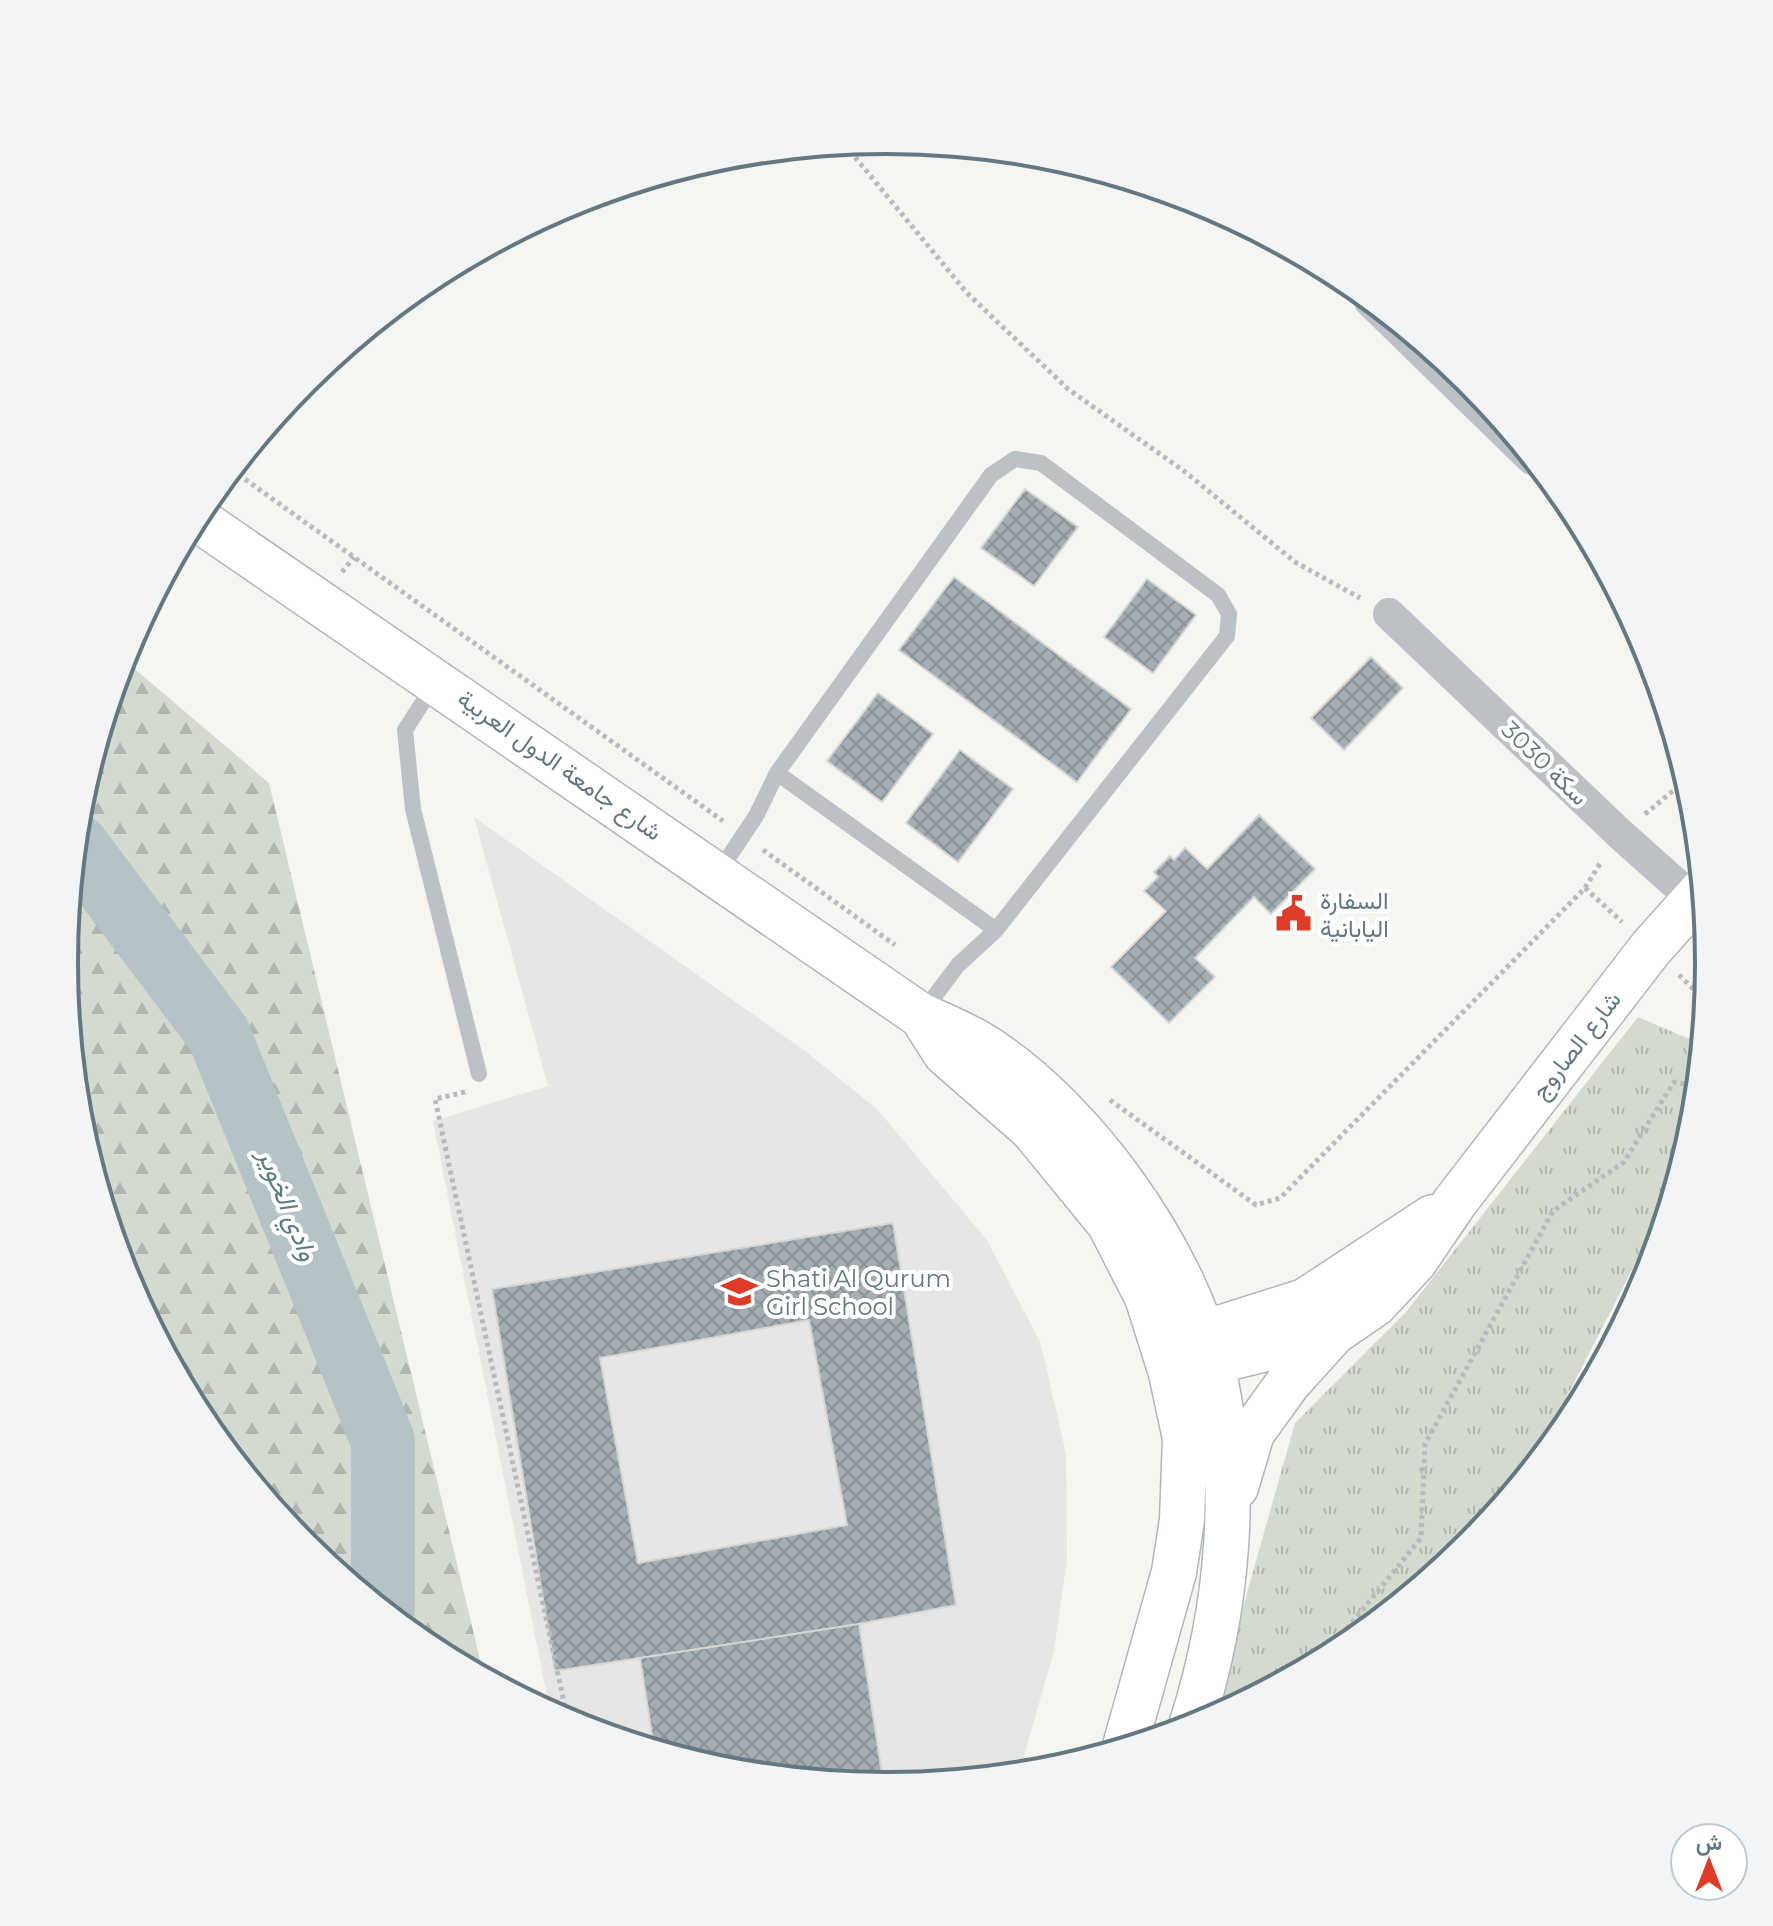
<svg xmlns="http://www.w3.org/2000/svg" width="1773" height="1926" font-family="Montserrat,Vazirmatn,sans-serif">
	<style>
		.built { fill: #e6e6e5 }
		.grass { fill: url(#grass-tufts) }
		.forest { fill: url(#forest-firs) }
		.lines { fill: none; stroke-linecap: round; stroke-linejoin: round }
		.river { stroke: #b5c3c6; stroke-width: 64 }
		.building { fill: url(#building-cross-hatch); stroke: #d6d6d4; stroke-width: 2; fill-rule: evenodd }
		.secondary-casing { stroke: #b0b7ba; stroke-width: 47 }
		.path { stroke: #b8bbbd; stroke-width: 5; stroke-dasharray: 4 4; stroke-linecap: butt }
		.lane { stroke: #bbc1c4; stroke-width: 16 }
		.street { stroke: #bbc1c4; stroke-width: 32 }
		.secondary { stroke: #fff; stroke-width: 44 }
		.labels { text-anchor: middle; dominant-baseline: central; stroke-width: 8; stroke-linejoin: round; paint-order: stroke }
		.street-label { font-size: 24px; fill: #657882; stroke: #fff }
		.poi-label { font-size: 24px; fill: #657882; stroke: #fff; text-anchor: start }
		.water-label { font-size: 26px; font-style: italic; fill: #607b7f; stroke: #fff }
		.rim { fill: none; stroke: #657882; stroke-width: 4 }
	</style>
	<defs>
		<pattern id="grass-tufts" width="24" height="20" patternUnits="userSpaceOnUse" patternTransform="scale(2)"><rect width="24" height="20" fill="#d5dad1"/><path d="M3 7l-1-3M5 7V3M7 7l1-3M15 17l-1-3M17 17v-4M19 17l1-3" fill="none" stroke="#b0b6af"/></pattern>
		<pattern id="forest-firs" width="22" height="20" patternUnits="userSpaceOnUse" patternTransform="scale(2)"><rect width="22" height="20" fill="#d5dad1"/><path d="M5 1l3.5 6h-7zM16 11l3.5 6h-7z" fill="#b0b6af"/></pattern>
		<pattern id="building-cross-hatch" width="8" height="8" patternUnits="userSpaceOnUse" patternTransform="scale(2)"><rect width="8" height="8" fill="#a4aeb2"/><path d="M0 0l8 8M0 8l8-8" fill="none" stroke="#899296"/></pattern>
	</defs>
	<rect width="100%" height="100%" fill="#f5f5f1"/>
	<path class="built" d="M474,817L805,1051L877,1109L987,1240L1041,1344L1066,1454L1067,1560L1054,1651L1019,1773L886,1785L726,1770L571,1723L550,1711L433,1121L548,1086Z"/>
	<path class="grass" d="M1638,1017L1701,1044L1693,1124L1672,1192L1529,1470L1468,1545L1343,1647L1212,1717L1295,1423L1406,1312Z"/>
	<path class="forest" d="M123,659L269,783L484,1676L429,1647L305,1544L202,1420L126,1277L80,1123L64,963L80,802Z"/>
	<g class="lines">
		<path class="river" d="M76,845L219,1035L383,1441V1608"/>
	</g>
	<path class="building" d="M1025,489L1078,527L1034,586L981,548Z
		M954,577L1131,709L1077,782L899,650Z
		M1147,579L1196,615L1153,673L1104,637Z
		M1371,657L1403,688L1344,750L1311,718Z
		M878,693L933,734L882,802L827,761Z
		M960,750L1013,789L958,862L906,823Z
		M1259,815L1315,869L1271,914L1254,897L1195,958L1215,977L1169,1023L1111,967L1166,911L1144,891L1158,877L1154,872L1170,856L1174,860L1185,848L1207,869Z
		M893,1223L956,1605L859,1624L555,1671L492,1289ZM809,1320L847,1525L638,1563L600,1358Z
		M859,1624L883,1780L864,1783L726,1770L654,1748L640,1658Z"/>
	<g class="lines">
		<defs>
			<path id="secondary" d="M196,518L920,1015C942,1025 965,1034 985,1047C1084,1110 1182,1248 1211,1361C1241,1480 1228,1611 1191,1726
				M926,1023L945,1053L1032,1129L1109,1223L1147,1297L1171,1373L1185,1438L1182,1520L1174,1572L1125,1746
				M1185,1339L1305,1301L1433,1217
				M1185,1369L1334,1332L1375,1304L1415,1261L1455,1202L1651,948L1702,891
				M1236,1487L1252,1433L1288,1383L1334,1332"/>
		</defs>
		<use href="#secondary" class="secondary-casing"/>
		<path class="path" d="M845,145L967,293L1068,389L1184,471L1295,562L1360,598
			M232,470L723,821
			M342,572L354,557
			M1645,814L1686,780
			M763,850L895,945
			M1585,888L1622,922
			M1679,975L1705,1000
			M465,1092L435,1099L568,1721
			M1110,1100L1256,1205L1280,1198L1585,888L1601,862
			M1342,1635L1421,1538L1425,1444L1553,1211L1624,1162L1674,1082L1697,1086"/>
		<path class="lane" d="M434,685L405,730L413,809L479,1074
			M777,773L996,930
			M718,873L756,816L777,773L991,475L1015,459L1041,463L1218,595L1229,614L1227,636L996,930L958,965L921,1014"/>
		<path class="street" d="M1370,301L1532,459
			M1389,614L1620,834L1704,909"/>
		<use href="#secondary" class="secondary"/>
	</g>
	<defs>
		<symbol id="civic-bare" viewBox="-9 -9 18 18"><path d="M-.6-6.5H3V-4.5H.6V-3L4-1V1h2V6H-6V1h2V-1L-.6-3ZM-1.2 2.5V6h2.4V2.5Z" fill="#dd3c29" stroke="#fff" stroke-width="2.5" paint-order="stroke"/></symbol>
		<symbol id="school-bare" viewBox="-9 -9 18 18"><path d="M0-5L7-2L0 1L-7-2ZM-4 1L0 2.5L4 1V4Q0 6-4 4Z" fill="#dd3c29" stroke="#fff" stroke-width="2.5" paint-order="stroke"/></symbol>
	</defs>
	<g fill-rule="evenodd">
		<use href="#civic-bare" x="1268" y="888" width="51" height="51"/>
		<use href="#school-bare" x="714" y="1266" width="51" height="51"/>
	</g>
	<g class="labels">
		<g class="street-label">
			<text transform="translate(1545 763) rotate(44)">سكة 3030</text>
			<text transform="translate(560 765) rotate(35)">شارع جامعة الدول العربية</text>
			<text transform="translate(1576 1045) rotate(-52)">شارع الصاروج</text>
		</g>
		<g class="poi-label">
			<text x="1320" y="900">السفارة<tspan x="1320" dy="28">اليابانية</tspan></text>
			<text x="766" y="1278">Shati Al Qurum<tspan x="766" dy="28">Girl School</tspan></text>
		</g>
		<g class="water-label">
			<text transform="translate(288 1205) rotate(68)">وادي الخوير</text>
		</g>
	</g>
	<path d="M0 0H1773V1926H0ZM886 154H887A808 808 0 0 1 1695 962V964A808 808 0 0 1 887 1772H886A808 808 0 0 1 78 964V962A808 808 0 0 1 886 154Z" fill="#f3f4f5" fill-rule="evenodd"/>
	<path class="rim" d="M886 154H887A808 808 0 0 1 1695 962V964A808 808 0 0 1 887 1772H886A808 808 0 0 1 78 964V962A808 808 0 0 1 886 154Z"/>
	<g transform="translate(1709 1862)"><circle r="38" fill="#ffffff" stroke="#c1c9cd" stroke-width="2"/>
	<path d="M0-6L14 30L0 20L-14 30Z" fill="#dd3c29"/>
	<text y="-12" font-size="22" font-weight="bold" text-anchor="middle" fill="#657882">ش</text>
	</g>
</svg>
